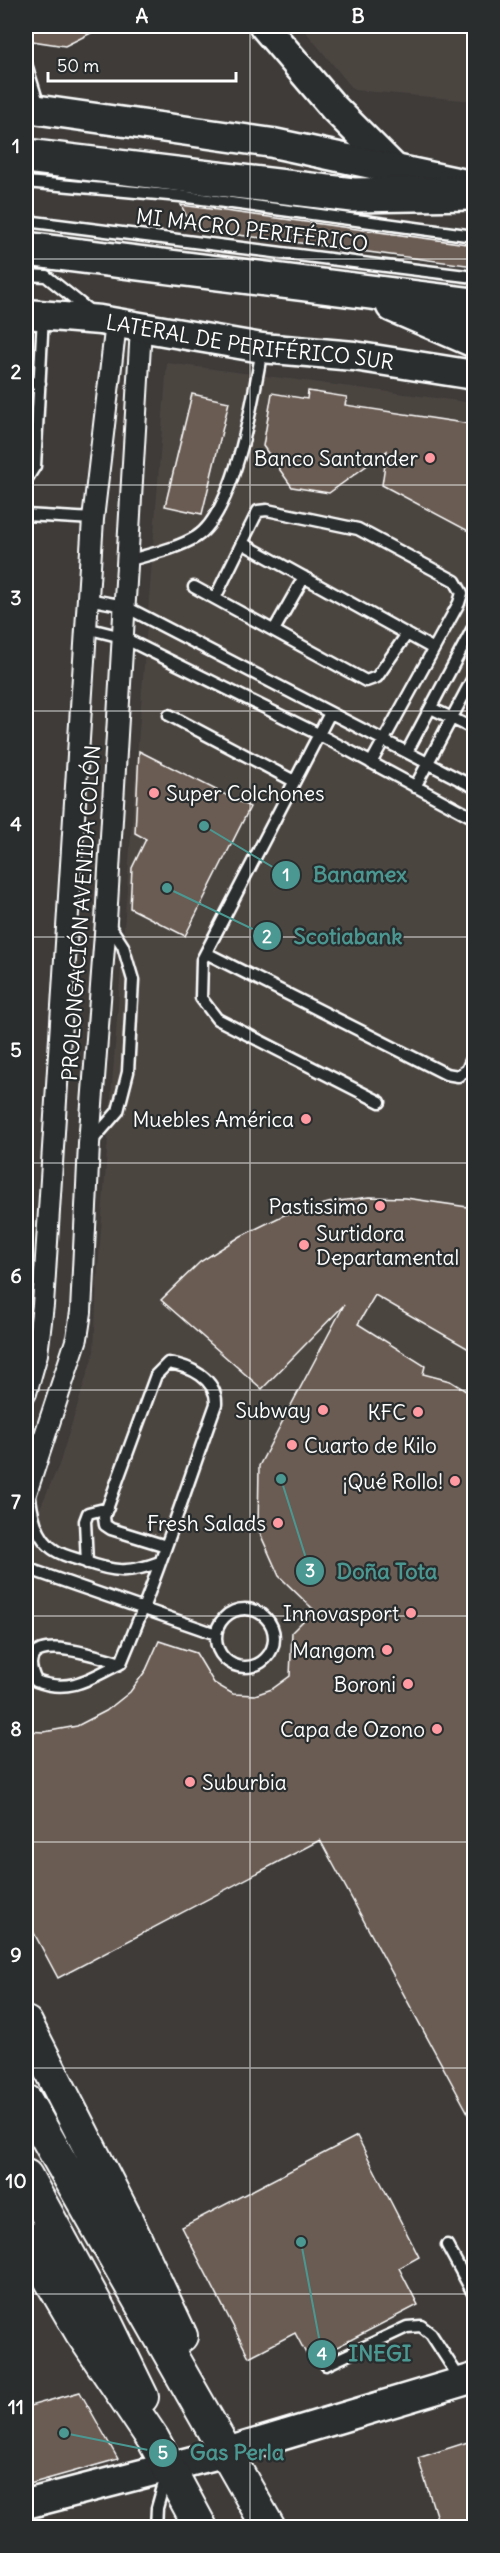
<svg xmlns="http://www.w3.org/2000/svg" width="500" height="2553" font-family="Delius,sans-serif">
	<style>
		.built { fill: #4c4540 }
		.building { fill: #6b5c52; stroke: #fff; stroke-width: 1.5 }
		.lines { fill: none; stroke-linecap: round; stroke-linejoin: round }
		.lane-casing { stroke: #fff; stroke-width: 15 }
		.street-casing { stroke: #fff; stroke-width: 24 }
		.secondary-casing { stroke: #fff; stroke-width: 33 }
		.primary-casing { stroke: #fff; stroke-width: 36 }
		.highway-casing { stroke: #fff; stroke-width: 38 }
		.lane { stroke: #2a2d2e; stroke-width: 10 }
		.street { stroke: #2a2d2e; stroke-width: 20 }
		.secondary { stroke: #2a2d2e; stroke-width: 28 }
		.primary { stroke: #2a2d2e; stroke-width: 32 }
		.highway { stroke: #2a2d2e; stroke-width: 33 }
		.grid { fill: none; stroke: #fff; stroke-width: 1.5; stroke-opacity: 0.55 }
		.poi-dot { fill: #ff9aa2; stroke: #2a2d2e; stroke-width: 2 }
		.labels { text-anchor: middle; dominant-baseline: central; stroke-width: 4.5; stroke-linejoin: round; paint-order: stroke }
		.street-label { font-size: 21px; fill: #fff; stroke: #2a2d2e }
		.poi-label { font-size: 21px; fill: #fff; stroke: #2a2d2e; text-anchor: end }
		.leader { fill: none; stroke: #4b9892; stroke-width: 2 }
		.callout-dot { fill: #4b9892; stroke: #2a2d2e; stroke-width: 2 }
		.mark-label { font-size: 18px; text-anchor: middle; font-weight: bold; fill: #fff }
		.callout-label { font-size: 22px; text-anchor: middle; font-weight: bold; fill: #4b9892; stroke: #2a2d2e; stroke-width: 4.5; stroke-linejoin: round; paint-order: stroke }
		.neatline { fill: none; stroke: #fff; stroke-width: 2 }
		.grid-label { font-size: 20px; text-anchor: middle; font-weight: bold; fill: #fff }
	</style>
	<rect width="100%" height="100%" fill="#3e3b39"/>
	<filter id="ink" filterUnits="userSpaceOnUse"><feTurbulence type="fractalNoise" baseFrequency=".0167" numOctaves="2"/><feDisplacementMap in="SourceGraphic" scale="12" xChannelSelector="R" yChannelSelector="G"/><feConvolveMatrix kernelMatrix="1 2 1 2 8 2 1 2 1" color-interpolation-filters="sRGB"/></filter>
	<g filter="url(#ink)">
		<path class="built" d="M301,26H474V101L354,90Z
			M167,363L474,403V2124L320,1840L58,1978L26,1918V1540L59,1465L94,1352L97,1283Z"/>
		<path class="building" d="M26,26H105L65,46L26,40Z
			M181,205L474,245V266L193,229Z
			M308,391L347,397L345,405L470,424L474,431V534L382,485L387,451L329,493L292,487L263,446L272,393L307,399Z
			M192,394L229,402L202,514L165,506Z
			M139,751L250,807L185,936L130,908L132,868L146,839L135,833Z
			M369,1197L406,1198L474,1208V1352L375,1295L358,1324L425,1366L423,1374L450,1381L474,1396V2124L320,1840L58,1978L26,1918V1731L44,1732L77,1726L106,1711L130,1692L146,1670L159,1641L196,1653L214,1683L233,1694L255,1695L272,1689L290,1676L292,1632L314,1610L279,1576L258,1529L259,1466L344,1305L262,1389L161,1300L200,1262L241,1236L284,1215L332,1202Z
			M357,2136L419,2257L399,2268L418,2305L310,2361L295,2333L249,2357L182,2227Z
			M80,2392L118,2459L26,2485V2407Z
			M474,2440V2528H440L418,2458Z"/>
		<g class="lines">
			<defs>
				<path id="lane" d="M26,64L39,106
					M26,182L180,196L474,236
					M26,221L474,277
					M26,275L46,276L91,312
					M26,382L40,383
					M26,480L35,466L43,316
					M26,515L93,519
					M127,561C150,554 176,549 196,537C235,513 254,394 262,349
					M194,587L366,681L377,677L407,634
					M215,598L242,543
					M88,599L124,606L474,787
					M86,628L122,637L318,734L474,818
					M274,630L304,577
					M431,708L474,729
					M330,713L202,960L201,998L217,1019L380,1102
					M169,715L294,781
					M407,752L474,626
					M371,763L459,603L462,593L455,581L358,529L267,510L258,511L242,543L432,648
					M415,787L474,676
					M206,953L446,1074L458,1076L467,1070L474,1054
					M91,1142L118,1111L128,1072L133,980L123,946L108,923
					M29,1489C31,1510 35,1539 56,1551C64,1556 74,1558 83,1561C114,1572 128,1574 160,1562
					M87,1563L85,1521L88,1513L108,1508
					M26,1568L216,1634
					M216 1638a29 29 0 1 1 58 0a29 29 0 1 1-58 0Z
					M121,1663C100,1657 9,1625 36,1681C70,1694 91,1678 121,1663C157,1578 185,1491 216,1404C217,1379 190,1366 168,1363L156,1375L104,1517L105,1525L111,1529L166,1546
					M447,2245L474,2295
					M326,2365L407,2327L421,2326L431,2334L460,2379
					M156,2528L157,2508L166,2476"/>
				<path id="street" d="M26,1393L37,1354L43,1305L93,519L116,323
					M26,1493L77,1338L81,1312L89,1144L106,921L141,328"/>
				<g id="secondary">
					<path d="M264,26L334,108L394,168"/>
					<path d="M26,108L273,143L470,185"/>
					<path id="s1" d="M26,314L100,320L262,348L354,356L474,375"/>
					<path d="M26,2504L227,2452L474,2378"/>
				</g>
				<path id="primary" d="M26,2023L126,2219L181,2336
					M26,2101L269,2528
					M26,2176L105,2321L142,2397
					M26,2238L81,2332L153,2439L201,2528"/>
				<path id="highway" d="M26,156L353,195L474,193
					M26,249L474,305
					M393,305L474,340"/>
			</defs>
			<use href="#lane" class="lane-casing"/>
			<use href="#street" class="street-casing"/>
			<use href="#secondary" class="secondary-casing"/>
			<use href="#primary" class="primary-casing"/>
			<use href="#highway" class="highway-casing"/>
			<use href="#lane" class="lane"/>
			<use href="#street" class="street"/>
			<use href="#secondary" class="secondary"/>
			<use href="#primary" class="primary"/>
			<use href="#highway" class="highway"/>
		</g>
	</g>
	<path class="grid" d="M250,26V2528M26,259H474M26,485H474M26,711H474M26,937H474M26,1163H474M26,1390H474M26,1616H474M26,1842H474M26,2068H474M26,2294H474"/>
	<g class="poi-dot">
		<circle cx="430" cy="458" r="6"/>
		<circle cx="154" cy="793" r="6"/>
		<circle cx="306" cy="1119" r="6"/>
		<circle cx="380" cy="1206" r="6"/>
		<circle cx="304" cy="1245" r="6"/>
		<circle cx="323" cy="1410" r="6"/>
		<circle cx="418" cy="1412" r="6"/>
		<circle cx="292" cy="1445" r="6"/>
		<circle cx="455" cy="1481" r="6"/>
		<circle cx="278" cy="1523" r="6"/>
		<circle cx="411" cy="1613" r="6"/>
		<circle cx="387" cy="1650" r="6"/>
		<circle cx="408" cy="1684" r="6"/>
		<circle cx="437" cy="1729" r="6"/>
		<circle cx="190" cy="1782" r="6"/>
	</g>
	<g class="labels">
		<g class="street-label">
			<text transform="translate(252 230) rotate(7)">MI MACRO PERIFÉRICO</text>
			<text stroke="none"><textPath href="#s1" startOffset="226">LATERAL DE PERIFÉRICO SUR</textPath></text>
			<text transform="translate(81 913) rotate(-86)">PROLONGACIÓN AVENIDA COLÓN</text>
		</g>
		<g class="poi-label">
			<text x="418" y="458">Banco Santander</text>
			<text x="166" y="793" text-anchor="start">Super Colchones</text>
			<text x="294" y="1119">Muebles América</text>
			<text x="368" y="1206">Pastissimo</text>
			<text x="316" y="1233" text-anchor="start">Surtidora<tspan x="316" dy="24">Departamental</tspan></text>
			<text x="311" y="1410">Subway</text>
			<text x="406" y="1412">KFC</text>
			<text x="304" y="1445" text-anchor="start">Cuarto de Kilo</text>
			<text x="443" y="1481">¡Qué Rollo!</text>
			<text x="266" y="1523">Fresh Salads</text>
			<text x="399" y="1613">Innovasport</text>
			<text x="375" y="1650">Mangom</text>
			<text x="396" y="1684">Boroni</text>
			<text x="425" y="1729">Capa de Ozono</text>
			<text x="202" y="1782" text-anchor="start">Suburbia</text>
		</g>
	</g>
	<path class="leader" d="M204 826L286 875M167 888L267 936M281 1479L310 1571M301 2242L322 2354M64 2433L163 2453"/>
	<g class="callout-dot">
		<circle cx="204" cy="826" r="6"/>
		<circle cx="167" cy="888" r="6"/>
		<circle cx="281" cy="1479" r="6"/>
		<circle cx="301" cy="2242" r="6"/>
		<circle cx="64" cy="2433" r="6"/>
		<circle cx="286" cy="875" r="15"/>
		<circle cx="267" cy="936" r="15"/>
		<circle cx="310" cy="1571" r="15"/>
		<circle cx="322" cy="2354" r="15"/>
		<circle cx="163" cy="2453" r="15"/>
	</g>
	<g class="mark-label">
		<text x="286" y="881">1</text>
		<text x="267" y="943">2</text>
		<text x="310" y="1577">3</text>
		<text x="322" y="2360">4</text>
		<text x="163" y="2459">5</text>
	</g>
	<g class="callout-label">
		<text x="360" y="882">Banamex</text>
		<text x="348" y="944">Scotiabank</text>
		<text x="387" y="1579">Doña Tota</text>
		<text x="380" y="2361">INEGI</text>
		<text x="237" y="2460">Gas Perla</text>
	</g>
	<rect width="500" height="2553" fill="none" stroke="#2a2d2e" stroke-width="66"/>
	<path d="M48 72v9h188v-9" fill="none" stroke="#ffffff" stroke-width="3"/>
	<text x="57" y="72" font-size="18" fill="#ffffff" stroke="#2a2d2e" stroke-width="4.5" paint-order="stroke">50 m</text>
	<rect x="33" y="33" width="434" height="2487" class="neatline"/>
	<g class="grid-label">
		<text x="142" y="23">A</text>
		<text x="358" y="23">B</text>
		<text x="16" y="153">1</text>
		<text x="16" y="379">2</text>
		<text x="16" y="605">3</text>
		<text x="16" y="831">4</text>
		<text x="16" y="1057">5</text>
		<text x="16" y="1283">6</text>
		<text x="16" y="1509">7</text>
		<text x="16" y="1736">8</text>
		<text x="16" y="1962">9</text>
		<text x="16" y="2188">10</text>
		<text x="16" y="2414">11</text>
	</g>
</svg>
